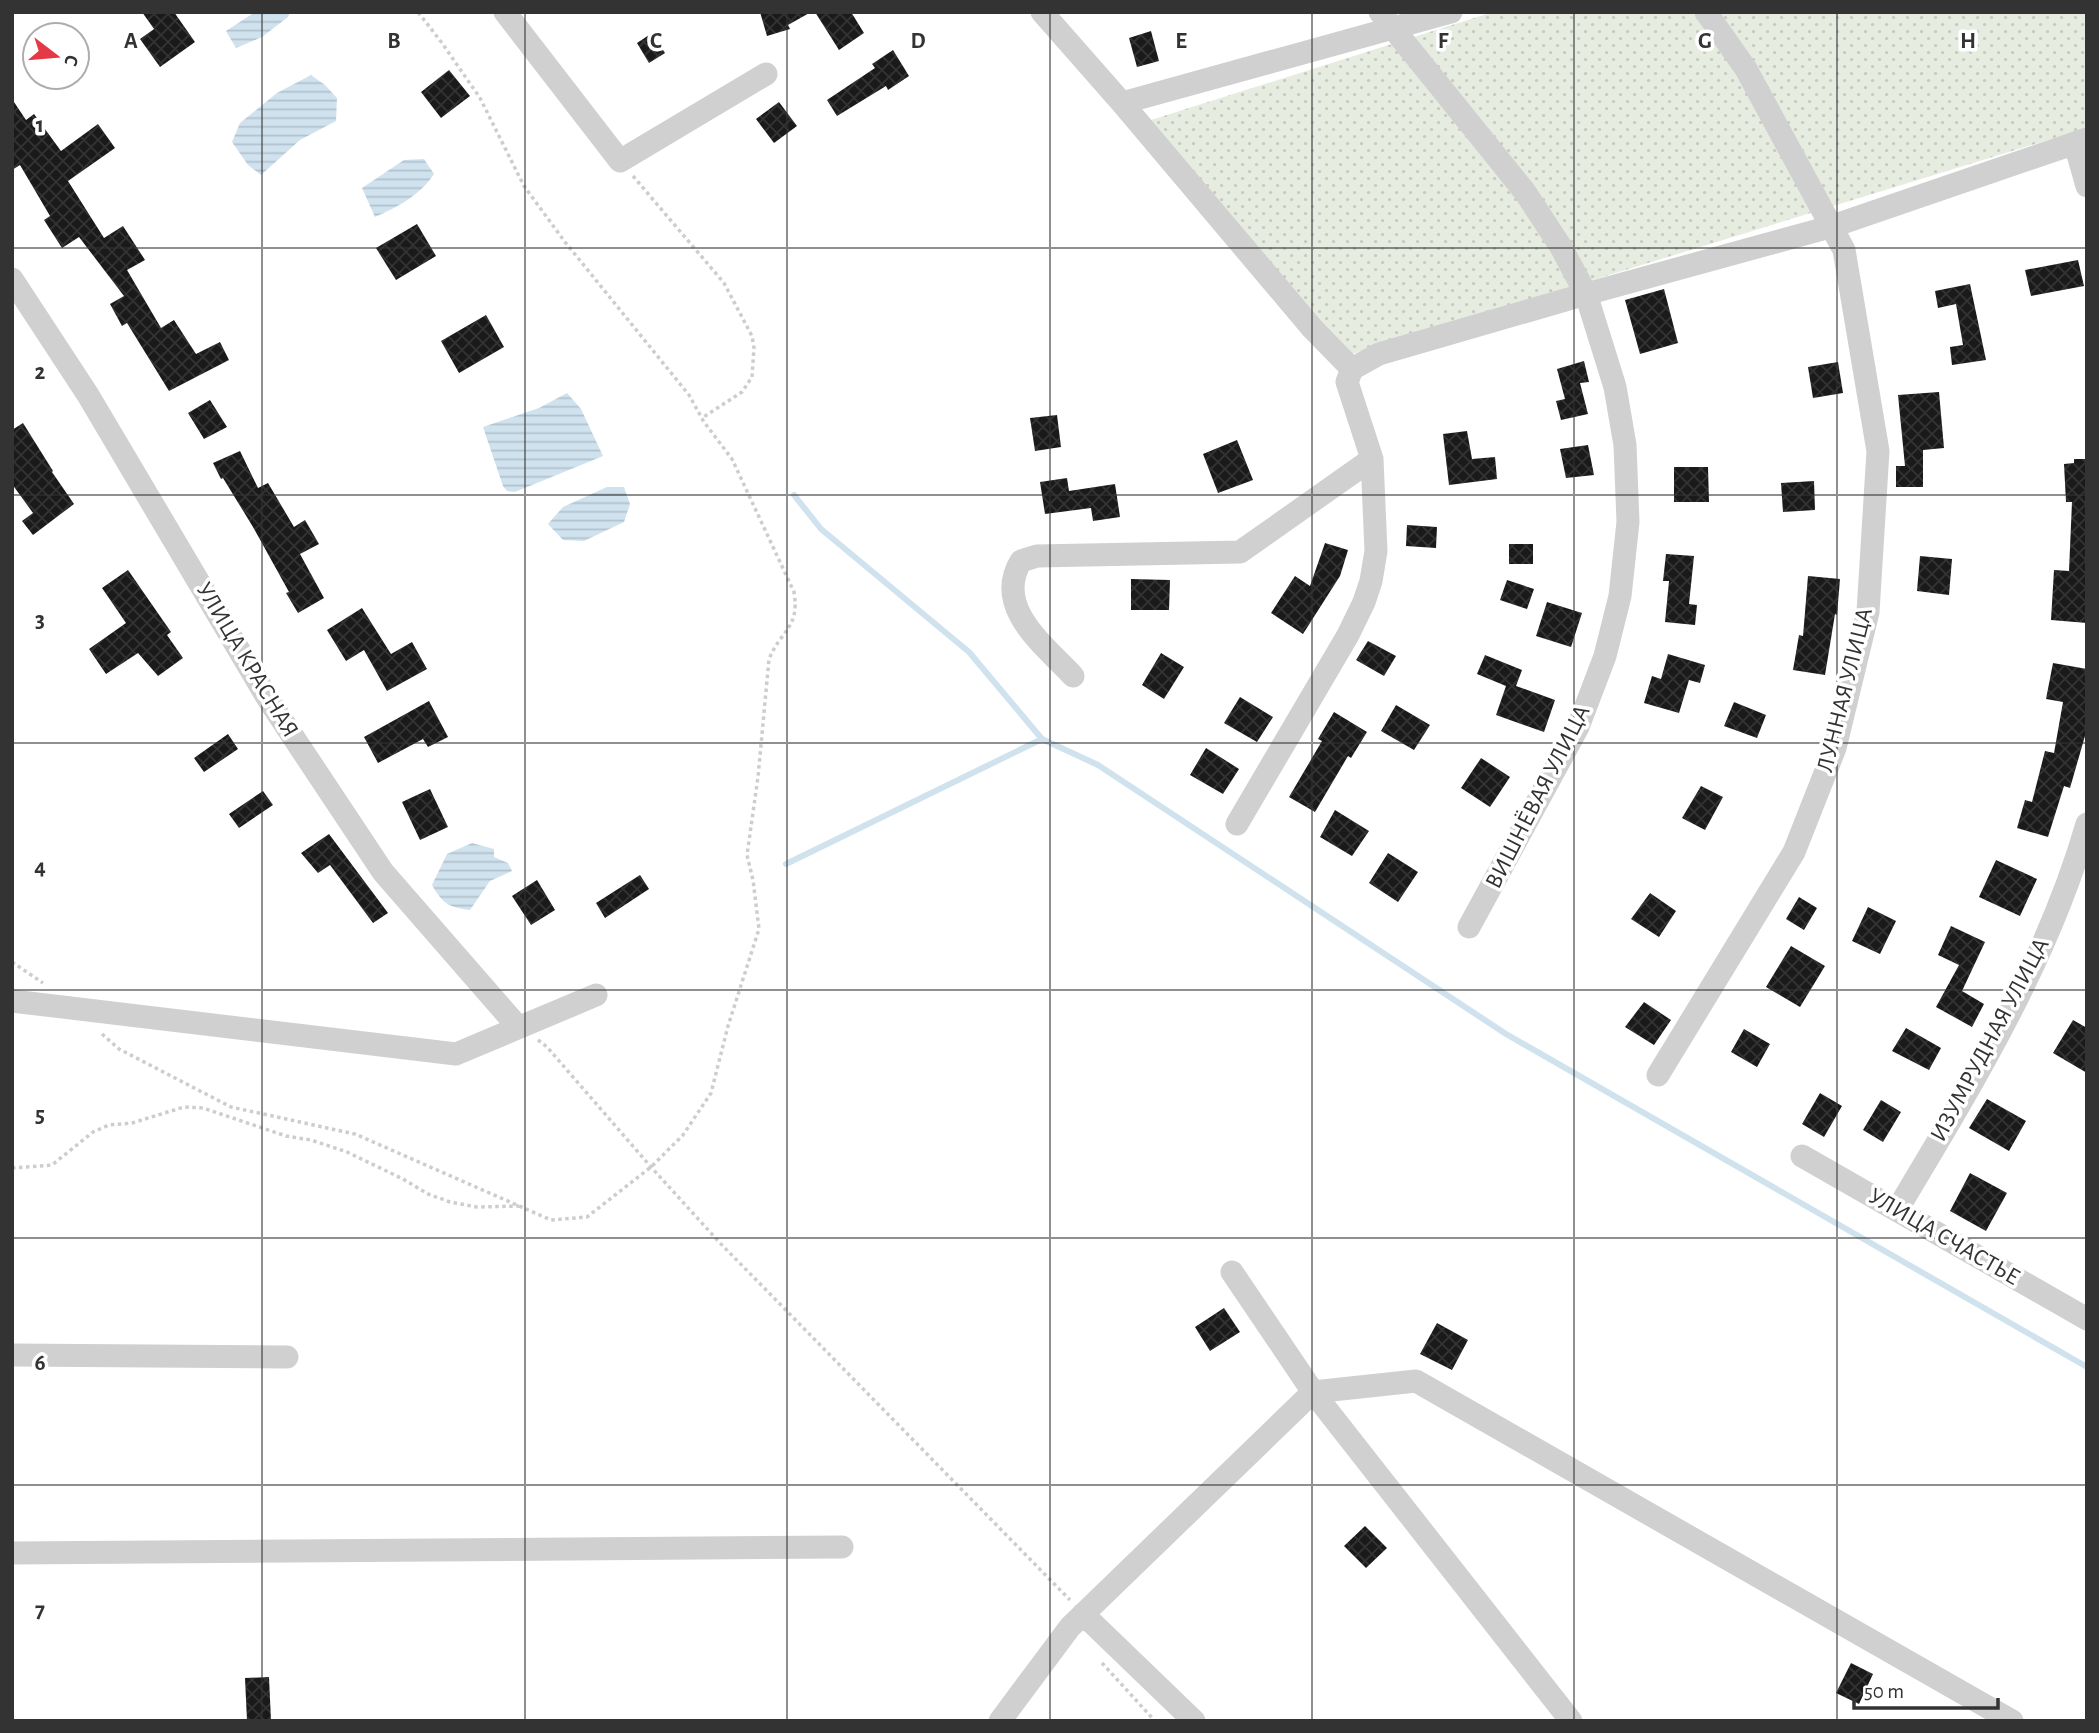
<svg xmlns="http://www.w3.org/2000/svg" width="2099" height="1733" font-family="'Alegreya Sans',sans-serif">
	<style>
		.grass { fill: url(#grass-dots) }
		.water { fill: url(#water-rules) }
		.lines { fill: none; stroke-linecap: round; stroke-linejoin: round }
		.stream { stroke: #cfe2ee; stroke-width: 6 }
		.building { fill: url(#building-cross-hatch) }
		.path { stroke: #cdcdcd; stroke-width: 3.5; stroke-dasharray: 3.5 3.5; stroke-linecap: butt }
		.minor { stroke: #d0d0d0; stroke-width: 23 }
		.grid { fill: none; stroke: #333; stroke-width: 2; stroke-opacity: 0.55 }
		.labels { text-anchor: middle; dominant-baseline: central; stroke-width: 7; stroke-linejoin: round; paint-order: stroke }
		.street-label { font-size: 24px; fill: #333; stroke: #fff }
		.grid-label { font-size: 23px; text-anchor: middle; font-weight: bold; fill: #333; stroke: #fff; stroke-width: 7; stroke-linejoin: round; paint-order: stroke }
	</style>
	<defs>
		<pattern id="grass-dots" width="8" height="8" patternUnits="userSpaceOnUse" patternTransform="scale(1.75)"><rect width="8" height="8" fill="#e6ecdf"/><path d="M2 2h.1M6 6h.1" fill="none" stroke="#c6cbc0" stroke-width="1.8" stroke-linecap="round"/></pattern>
		<pattern id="water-rules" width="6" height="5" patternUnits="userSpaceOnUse" patternTransform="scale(1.75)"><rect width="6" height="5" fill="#cfe2ee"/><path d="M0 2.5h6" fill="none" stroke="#b2c2cd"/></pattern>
		<pattern id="building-cross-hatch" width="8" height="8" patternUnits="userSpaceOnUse" patternTransform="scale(1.75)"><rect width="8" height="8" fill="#1a1a1a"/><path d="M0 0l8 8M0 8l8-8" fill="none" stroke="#333"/></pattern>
	</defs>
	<rect width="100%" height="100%" fill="#fff"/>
	<path class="grass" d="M1493,12H2087V128L1346,356L1151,120Z"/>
	<path class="water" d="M255,12H290L288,17L262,37L236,48L226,31Z
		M311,75L325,85L337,98L336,121L300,140L261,175L248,165L232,142L240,123L277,93Z
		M424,159L434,174C420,195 398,207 375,217L362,188L404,160Z
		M567,393L581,409L603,456L515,492L507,491L503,486L483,427L539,408Z
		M607,487H624L630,504L624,522L584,541L563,540L548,524L563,507Z
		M472,843L494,849V857L508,863L512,871L490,881L470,910C448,907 443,904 432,885L447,854Z"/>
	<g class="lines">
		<path class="stream" d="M794,495L821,529L969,652L1042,739
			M786,864L1042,739L1098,765L1506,1034L2087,1367"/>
	</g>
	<path class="building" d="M142,12H174L195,42L160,67L140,39L154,29Z
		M760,12H811L788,25L790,29L767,36Z
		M815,12H851L864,33L839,50Z
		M1151,31L1159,61L1137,67L1129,38Z
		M652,33L665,53L649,63L637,43Z
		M893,50L909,76L888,90L886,86L837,116L827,100L875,68L872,64Z
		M449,70L470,96L441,118L421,92Z
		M12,99L26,120L34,114L61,151L98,124L115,148L68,181L104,238L123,226L145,260L127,270L161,328L174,320L196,354L220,342L229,360L169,391L127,323L122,326L110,304L124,296L79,237L62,248L44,220L50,216L20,165L12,170Z
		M779,102L797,126L774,143L756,119Z
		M417,224L436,256L396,280L376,248Z
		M2078,260L2084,286L2031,296L2025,270Z
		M1970,284L1986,360L1952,365L1950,347L1963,345L1956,304L1938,308L1935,291Z
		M1664,289L1678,343L1640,354L1625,300Z
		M486,315L504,347L459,373L441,341Z
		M1584,361L1589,382L1580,383L1588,414L1561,420L1556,401L1565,399L1557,369Z
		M1838,362L1843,393L1813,398L1808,367Z
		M1939,392L1944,448L1923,450V487H1896V466H1905L1898,395Z
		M210,400L227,427L204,439L188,413Z
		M1057,415L1061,447L1035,451L1030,418Z
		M23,423L53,471L52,472L74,504L33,535L22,521L33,513L12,484V430Z
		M1467,431L1472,459L1495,457L1497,479L1449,485L1443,434Z
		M1237,440L1253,480L1218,493L1203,454Z
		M1588,445L1594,475L1566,478L1560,449Z
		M240,451L258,488L268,483L294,527L305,520L319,544L300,554L324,598L298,613L286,593L289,592L253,527L223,478L221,479L213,463Z
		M2074,459H2087V623L2051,620L2054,570L2069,571L2072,502H2066L2064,464L2074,463Z
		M1674,467H1708L1709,502H1674Z
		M1067,478L1069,491L1115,484L1120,517L1093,521L1091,508L1045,514L1040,482Z
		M1814,481L1815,510L1783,512L1781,483Z
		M1407,525L1437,527L1436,548L1406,546Z
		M1325,543L1348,550L1340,576L1303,634L1271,613L1295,576L1310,586Z
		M1509,544H1533V564H1509Z
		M1666,554L1694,556L1689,604L1697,605L1695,625L1665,622L1669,581H1663Z
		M1920,556L1952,559L1949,595L1917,591Z
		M128,570L171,632L167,635L183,658L158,676L138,653L106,674L89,649L126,623L102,588Z
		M1808,576L1840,579L1837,615L1835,614L1825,675L1793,670L1799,635L1803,636Z
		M1131,579L1170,580L1169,610H1131Z
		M1507,580L1534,589L1527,609L1500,600Z
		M1547,602L1582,613L1571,647L1536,636Z
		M362,608L391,654L412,642L427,669L387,691L364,650L346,661L327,630Z
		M1368,641L1396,656L1384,676L1356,660Z
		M1161,653L1184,667L1164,699L1142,685Z
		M1668,654L1705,665L1700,683L1689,680L1679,713L1644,703L1652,676L1661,679Z
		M1485,655L1522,670L1516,686L1555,700L1544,732L1496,715L1506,686L1477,674Z
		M2053,663L2087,669V729L2070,788L2064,786L2048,837L2017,828L2025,800L2032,802L2045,751L2054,753L2063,702L2046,699Z
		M1240,697L1273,717L1257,742L1224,723Z
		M429,701L448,737L428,747L423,739L378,763L364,737Z
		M1734,702L1766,715L1757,738L1724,726Z
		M1396,705L1430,725L1414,750L1381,731Z
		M1334,712L1367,732L1351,758L1348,756L1315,812L1289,797L1322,741L1318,739Z
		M228,734L238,749L204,772L194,758Z
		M1206,748L1239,769L1223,794L1190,775Z
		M1481,758L1510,777L1490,807L1461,788Z
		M1701,786L1723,797L1705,830L1682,818Z
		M430,789L448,827L420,840L402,802Z
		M263,791L273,805L239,828L229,814Z
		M1335,810L1369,831L1352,856L1320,837Z
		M329,834L388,913L373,923L330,865L318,873L301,853Z
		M1388,853L1418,872L1398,902L1369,883Z
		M1996,860L2037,879L2020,916L1979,897Z
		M640,875L649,889L605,918L596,903Z
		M537,880L555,910L531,925L512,896Z
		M1650,893L1676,911L1659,937L1631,919Z
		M1799,897L1817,908L1804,930L1786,919Z
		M1868,907L1896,921L1880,954L1852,941Z
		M1951,926L1985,942L1962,991L1984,1004L1972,1027L1936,1007L1959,965L1938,955Z
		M1791,946L1825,966L1800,1007L1766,987Z
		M1644,1002L1671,1020L1654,1045L1625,1027Z
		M2073,1020L2087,1028V1073L2053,1053Z
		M1906,1028L1941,1048L1929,1070L1892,1051Z
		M1744,1029L1770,1044L1757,1067L1731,1052Z
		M1820,1093L1842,1106L1824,1137L1802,1124Z
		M1987,1099L2026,1121L2009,1151L1969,1128Z
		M1881,1100L1901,1112L1883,1142L1863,1130Z
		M1970,1173L2007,1193L1986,1231L1950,1211Z
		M1224,1308L1240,1332L1210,1351L1195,1327Z
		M1437,1323L1468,1340L1452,1370L1420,1354Z
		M1365,1526L1387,1548L1366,1568L1344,1546Z
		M1851,1663L1873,1674L1859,1704L1836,1693Z
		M269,1677L271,1721H247L245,1678Z"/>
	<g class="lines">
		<path class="path" d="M633,176L724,283L752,336L754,348L752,377L742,392L702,418
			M12,962L43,983
			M102,1034L119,1049L231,1107L355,1134L551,1220L587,1217L651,1167L683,1135L711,1093L728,1026L759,929L753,880L747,855L758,777L769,659C781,630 800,628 794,592L732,459L704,422L689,395L565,242L524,186L480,98L442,43L418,12
			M538,1040L547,1047L651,1167L720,1243L1070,1600
			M12,1168L52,1165L93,1132L109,1125L132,1123L184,1107L203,1108L286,1136L311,1140L347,1152L403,1179L428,1194L450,1202L477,1207L519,1206
			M1102,1663L1155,1721"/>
		<path class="minor" d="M505,12L620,161L766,74
			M1042,12L1122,103L1312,328L1352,369
			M1380,12L1525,192L1561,247L1586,294L1615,387L1625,445L1628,522L1620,596L1605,656L1578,727L1469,927
			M1122,103L1451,12
			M2075,144L2087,186
			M12,279L88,395L268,699L383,872L512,1020
			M1352,369L1379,354L1586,294L1830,227L2087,139
			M1073,676C1044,645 993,607 1021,561L1037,556L1240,552L1372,459
			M1237,824L1348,635L1364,602L1371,581L1376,551L1372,459L1347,382L1352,369
			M12,1001L456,1054L596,995
			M1658,1075L1794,852L1835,748L1868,612L1878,451L1844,250L1746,69L1706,12
			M1802,1156L2087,1319
			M1897,1210C1970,1088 2047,963 2087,824
			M1232,1272L1313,1392L1571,1721
			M12,1355L287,1357
			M12,1553L842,1547
			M1083,1614L1194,1721
			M1000,1721L1070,1627L1313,1392L1416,1381L2012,1721"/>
	</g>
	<path class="grid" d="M262,12V1721M525,12V1721M787,12V1721M1050,12V1721M1312,12V1721M1574,12V1721M1837,12V1721M12,248H2087M12,495H2087M12,743H2087M12,990H2087M12,1238H2087M12,1485H2087"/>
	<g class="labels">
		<g class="street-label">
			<text transform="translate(247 660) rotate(59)">УЛИЦА КРАСНАЯ</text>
			<text transform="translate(1845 690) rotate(-76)">ЛУННАЯ УЛИЦА</text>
			<text transform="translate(1538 797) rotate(-63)">ВИШНЁВАЯ УЛИЦА</text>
			<text transform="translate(1990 1040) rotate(-62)">ИЗУМРУДНАЯ УЛИЦА</text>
			<text transform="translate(1944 1237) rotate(30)">УЛИЦА СЧАСТЬЕ</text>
		</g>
	</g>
	<g class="grid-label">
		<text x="131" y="48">A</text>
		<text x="394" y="48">B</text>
		<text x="656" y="48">C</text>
		<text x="918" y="48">D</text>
		<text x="1181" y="48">E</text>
		<text x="1443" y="48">F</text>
		<text x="1705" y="48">G</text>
		<text x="1968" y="48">H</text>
		<text x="40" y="132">1</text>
		<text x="40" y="379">2</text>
		<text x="40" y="627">3</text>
		<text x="40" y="874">4</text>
		<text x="40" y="1122">5</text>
		<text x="40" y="1370">6</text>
		<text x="40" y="1617">7</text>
	</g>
	<rect width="2099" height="1733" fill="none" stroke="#333333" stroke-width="28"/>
	<g transform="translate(56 56) rotate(106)"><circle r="33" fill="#ffffff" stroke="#adadad" stroke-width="2"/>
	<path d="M0-5L12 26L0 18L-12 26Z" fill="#e63946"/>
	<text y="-10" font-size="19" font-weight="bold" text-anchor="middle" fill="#333333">С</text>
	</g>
	<path d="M1854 1698v10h144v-10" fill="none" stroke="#333333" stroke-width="3.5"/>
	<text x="1864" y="1698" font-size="21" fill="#333333" stroke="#ffffff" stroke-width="5" paint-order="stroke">50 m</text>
</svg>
